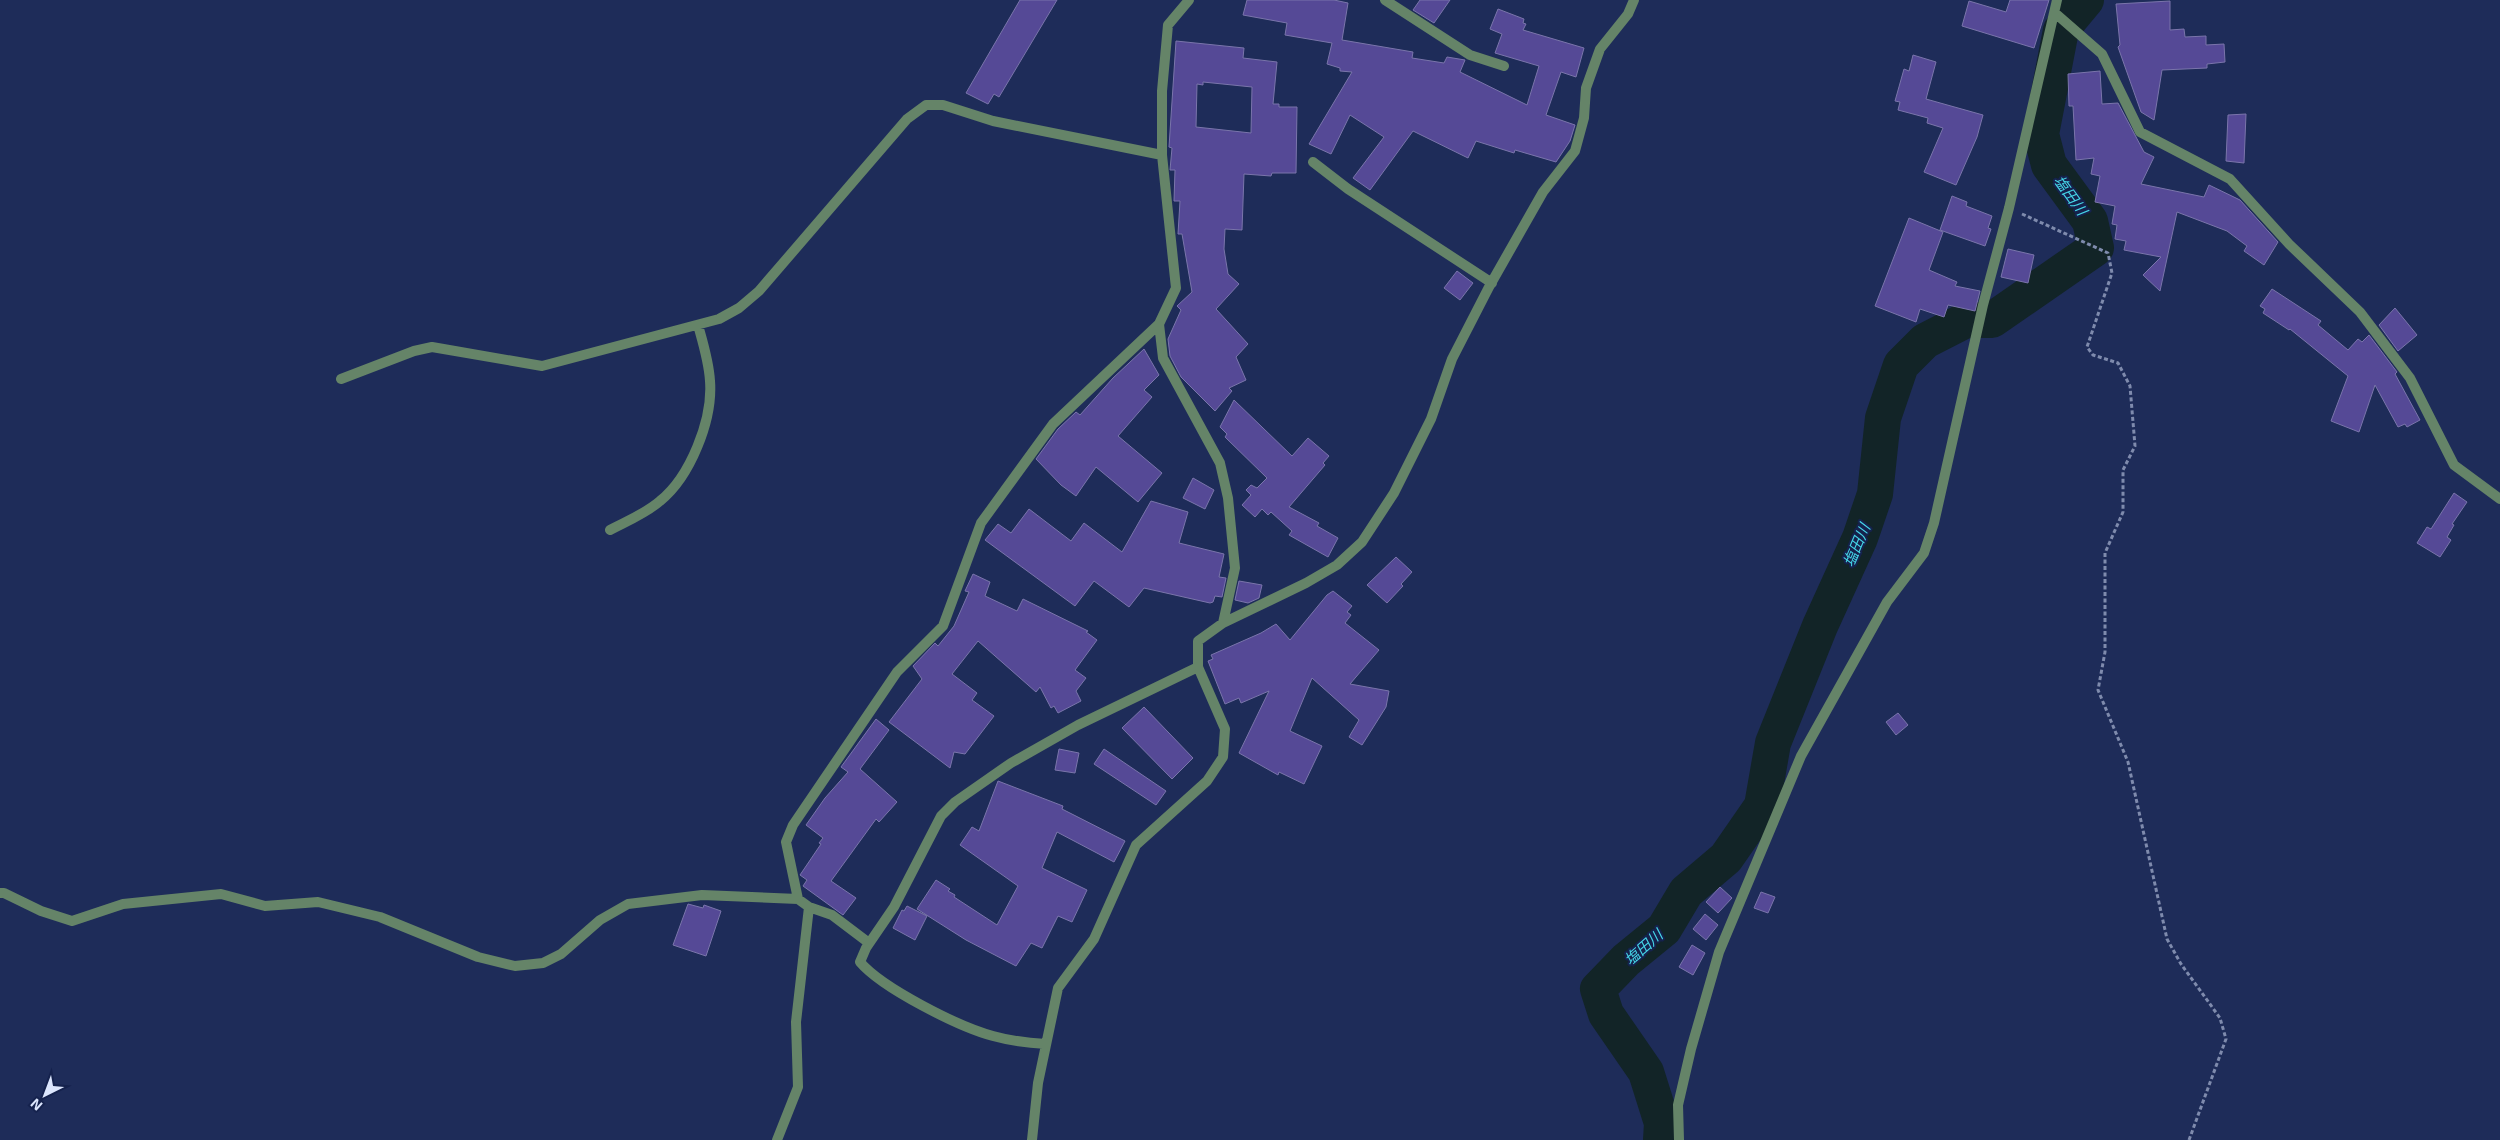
<svg xmlns="http://www.w3.org/2000/svg" width="2500" height="1140" font-family="'Exo 2','Noto Sans JP',sans-serif">
	<style>
		.lines { fill: none; stroke-linecap: round; stroke-linejoin: round }
		.river { stroke: #122427; stroke-width: 36 }
		.building { fill: #554996; stroke: #7a75ab; fill-rule: evenodd }
		.path { stroke: #7f8bad; stroke-width: 3; stroke-dasharray: 4 2.5; stroke-linecap: butt }
		.minor { stroke: #658468; stroke-width: 10 }
		.labels { text-anchor: middle; dominant-baseline: central; stroke-width: 4; stroke-linejoin: round; paint-order: stroke }
		.water-label { font-size: 15px; font-style: italic; fill: #45d5e7; stroke: #15224d }
	</style>
	<rect width="100%" height="100%" fill="#1e2c59"/>
	<g class="lines">
		<path class="river" d="M1661,1140L1662,1123L1646,1072L1606,1014L1598,989L1626,960L1664,929L1686,892L1726,858L1762,806L1773,743L1820,626L1860,538L1875,494L1883,418L1901,365L1925,341L1966,320H1992L2096,248L2090,221L2049,165L2041,134L2061,30L2086,0"/>
	</g>
	<path class="building" d="M1020,0H1057L999,97L994,94L988,104L966,93Z
		M1247,0H1334L1348,3L1342,40L1413,52L1412,58L1444,63L1447,57L1465,60L1460,72L1527,105L1539,66L1495,53L1502,34L1490,29L1498,9L1524,19L1523,23L1526,24L1523,30L1584,48L1576,77L1561,72L1546,115L1575,125L1570,141L1556,162L1515,150L1514,153L1476,141L1468,158L1413,131L1370,190L1353,178L1384,137L1350,115L1331,154L1309,144L1352,72L1340,71V68L1327,64L1332,43L1285,35L1287,23L1243,15Z
		M1420,0H1450L1434,23L1413,10Z
		M2010,0H2049L2034,48L1962,26L1969,1L2006,12Z
		M2170,1V30L2184,29L2185,37L2206,36V45L2224,44L2225,62L2207,64V68L2162,70L2154,120L2141,112L2118,47L2120,45L2116,4Z
		M1176,41L1244,48L1243,58L1277,62L1273,104H1279V107H1297L1296,173H1272L1271,176L1244,174L1242,230L1225,229L1224,249L1228,274L1239,284L1216,309L1248,344L1236,357L1246,380L1229,388L1232,391L1215,411L1181,377L1170,356L1168,339L1181,310L1177,306L1192,292L1182,234H1178L1180,201H1174L1175,170H1170L1172,148L1169,147ZM1203,82L1252,87L1251,133L1196,127L1197,84L1203,85Z
		M1913,55L1936,62L1926,99L1983,115L1977,137L1956,185L1924,172L1943,128L1927,123L1928,118L1898,110L1900,102L1895,101L1904,69L1909,71Z
		M2100,71L2102,104L2118,103L2144,152L2154,157L2141,184L2204,197L2209,185L2240,200L2278,242L2264,265L2244,251L2247,246L2227,231L2177,212L2160,291L2143,275L2161,257L2124,250L2126,241L2115,239L2117,225L2112,224L2115,206L2095,202L2100,176L2091,174L2094,158L2076,160L2073,106H2069L2068,74Z
		M2246,114L2244,163L2226,161L2228,115Z
		M1952,196L1967,202L1966,206L1992,216L1988,228L1991,229L1985,246L1940,230Z
		M1909,218L1943,232L1929,270L1957,282L1955,286L1980,291L1975,311L1948,305L1944,317L1920,309L1916,322L1875,306Z
		M2008,249L2034,255L2028,283L2001,277Z
		M1457,271L1473,283L1460,300L1444,288Z
		M2272,289L2321,321L2318,325L2348,350L2358,339L2362,342L2369,335L2397,372L2395,374L2420,420L2407,427L2405,424L2398,427L2375,385L2359,432L2331,421L2348,376L2290,329L2289,330L2263,313L2265,309L2260,306Z
		M2395,308L2417,335L2398,351L2379,325Z
		M1144,349L1159,375L1144,390L1152,397L1118,436L1162,473L1138,502L1096,467L1076,496L1061,485L1036,459L1058,429L1076,412L1080,415L1113,378Z
		M1234,400L1292,456L1308,438L1329,456L1323,463L1325,465L1289,507L1319,523L1317,526L1338,538L1328,557L1289,535L1292,531L1271,512L1268,515L1262,509L1255,517L1242,505L1251,495L1246,490L1251,485L1257,488L1267,478L1225,437L1227,434L1220,427Z
		M1193,478L1214,490L1205,509L1183,498Z
		M2454,493L2467,502L2452,524L2454,525L2447,537L2451,540L2440,557L2417,543L2427,527L2431,529Z
		M1151,501L1188,512L1179,543L1224,554L1219,577L1226,578L1222,597L1215,596L1213,602L1210,603L1144,588L1129,607L1094,581L1075,606L985,540L998,524L1011,533L1029,509L1071,541L1084,523L1122,552Z
		M1396,557L1412,572L1401,584L1403,586L1387,603L1367,585Z
		M973,574L990,582L985,596L1017,611L1023,599L1088,631L1086,632L1097,640L1075,670L1086,678L1076,691L1081,701L1058,713L1054,706L1051,708L1040,687L1036,692L978,641L952,674L977,693L972,700L994,716L965,754L954,752L950,768L889,722L922,679L913,666L935,643L938,646L954,626L969,592L965,591Z
		M1239,581L1262,585L1259,598L1248,603L1235,600Z
		M1333,591L1352,606L1347,612L1351,615L1345,623L1379,650L1350,684L1389,691L1386,707L1362,745L1349,737L1359,720L1312,678L1290,731L1322,746L1304,784L1279,772L1278,775L1239,753L1269,691L1241,703L1239,698L1225,704L1208,661L1213,659L1211,655L1261,633L1276,624L1290,640L1327,595Z
		M1144,707L1193,758L1172,779L1122,728Z
		M1898,713L1908,725L1896,735L1886,722Z
		M876,719L889,730L860,769L897,802L879,822L876,819L831,881L856,898L843,915L803,886L807,880L800,875L821,844L819,843L823,838L806,825L825,798L848,772L841,767Z
		M1059,749L1079,753L1075,773L1055,770Z
		M1104,749L1166,791L1156,805L1094,764Z
		M998,781L1063,806L1062,809L1125,841L1114,862L1057,832L1042,868L1087,890L1072,922L1058,916L1042,948L1031,943L1016,966L966,940L917,909L936,880L950,889L948,891L955,895L954,897L997,925L1018,886L960,845L972,827L979,831Z
		M1720,887L1732,898L1718,913L1706,902Z
		M1761,892L1775,897L1768,913L1754,908Z
		M688,904L703,908L704,905L721,911L706,956L673,945Z
		M907,906L927,916L915,940L893,928L902,910L904,911Z
		M1705,914L1718,925L1706,940L1693,929Z
		M1692,945L1705,953L1693,975L1679,967Z"/>
	<g class="lines">
		<path class="path" d="M2022,214L2108,253L2112,273L2087,347L2093,355L2118,363L2130,386L2135,446L2123,470V512L2105,553V652L2098,690L2128,762L2167,939L2181,964L2220,1018L2226,1039L2189,1140"/>
		<path class="minor" d="M1385,0L1470,55L1504,66
			M2055,13L2102,54L2140,132L2230,179L2289,244L2360,312L2410,378L2454,465L2500,499
			M1313,162L1348,189L1492,283
			M1159,324L1163,358L1220,463L1228,498L1235,568L1223,623
			M341,379L414,351L432,347L542,366L719,319L739,308L759,291L907,119L926,105H943L993,121L1162,155
			M610,530C627,521 645,514 660,501C690,477 713,420 710,381C709,362 703,343 698,325
			M0,893H4L41,911L72,921L123,904L221,894L265,906L318,902L380,917L478,957L515,966L543,963L561,954L600,920L628,904L702,895L798,899L809,907L832,915L869,943
			M798,899L786,842L793,825L897,672L943,626L981,523L1053,424L1159,324L1176,288L1162,155V91L1168,25L1189,0
			M1046,1044C1027,1043 1011,1041 993,1036C959,1027 882,988 860,962L866,948L894,907L941,816L955,802L1011,763L1078,725L1198,667
			M777,1140L798,1087L796,1022L809,907
			M1032,1140L1038,1083L1058,988L1094,939L1136,845L1207,781L1223,757L1225,729L1198,667V641L1223,623L1306,583L1337,565L1362,542L1394,493L1431,419L1452,359L1489,287L1543,192L1575,151L1584,118L1586,88L1600,49L1628,14L1634,0
			M1679,1140L1678,1105L1691,1049L1719,952L1801,756L1887,602L1924,553L1934,523L1983,305L2009,208L2057,0"/>
	</g>
	<g class="labels">
		<g class="water-label">
			<text transform="translate(2071 195) rotate(54)">塩田川</text>
			<text transform="translate(1856 545) rotate(-67)">塩田川</text>
			<text transform="translate(1643 947) rotate(-41)">塩田川</text>
		</g>
	</g>
	<g transform="translate(45 1095) rotate(222)" stroke="#15224d" stroke-width="4" paint-order="stroke">
	<path d="M0-4L9 19L0 12L-9 19Z" fill="#dce6fd"/>
	<text y="-8" font-size="14" font-weight="bold" text-anchor="middle" fill="#dce6fd">N</text>
	</g>
</svg>
